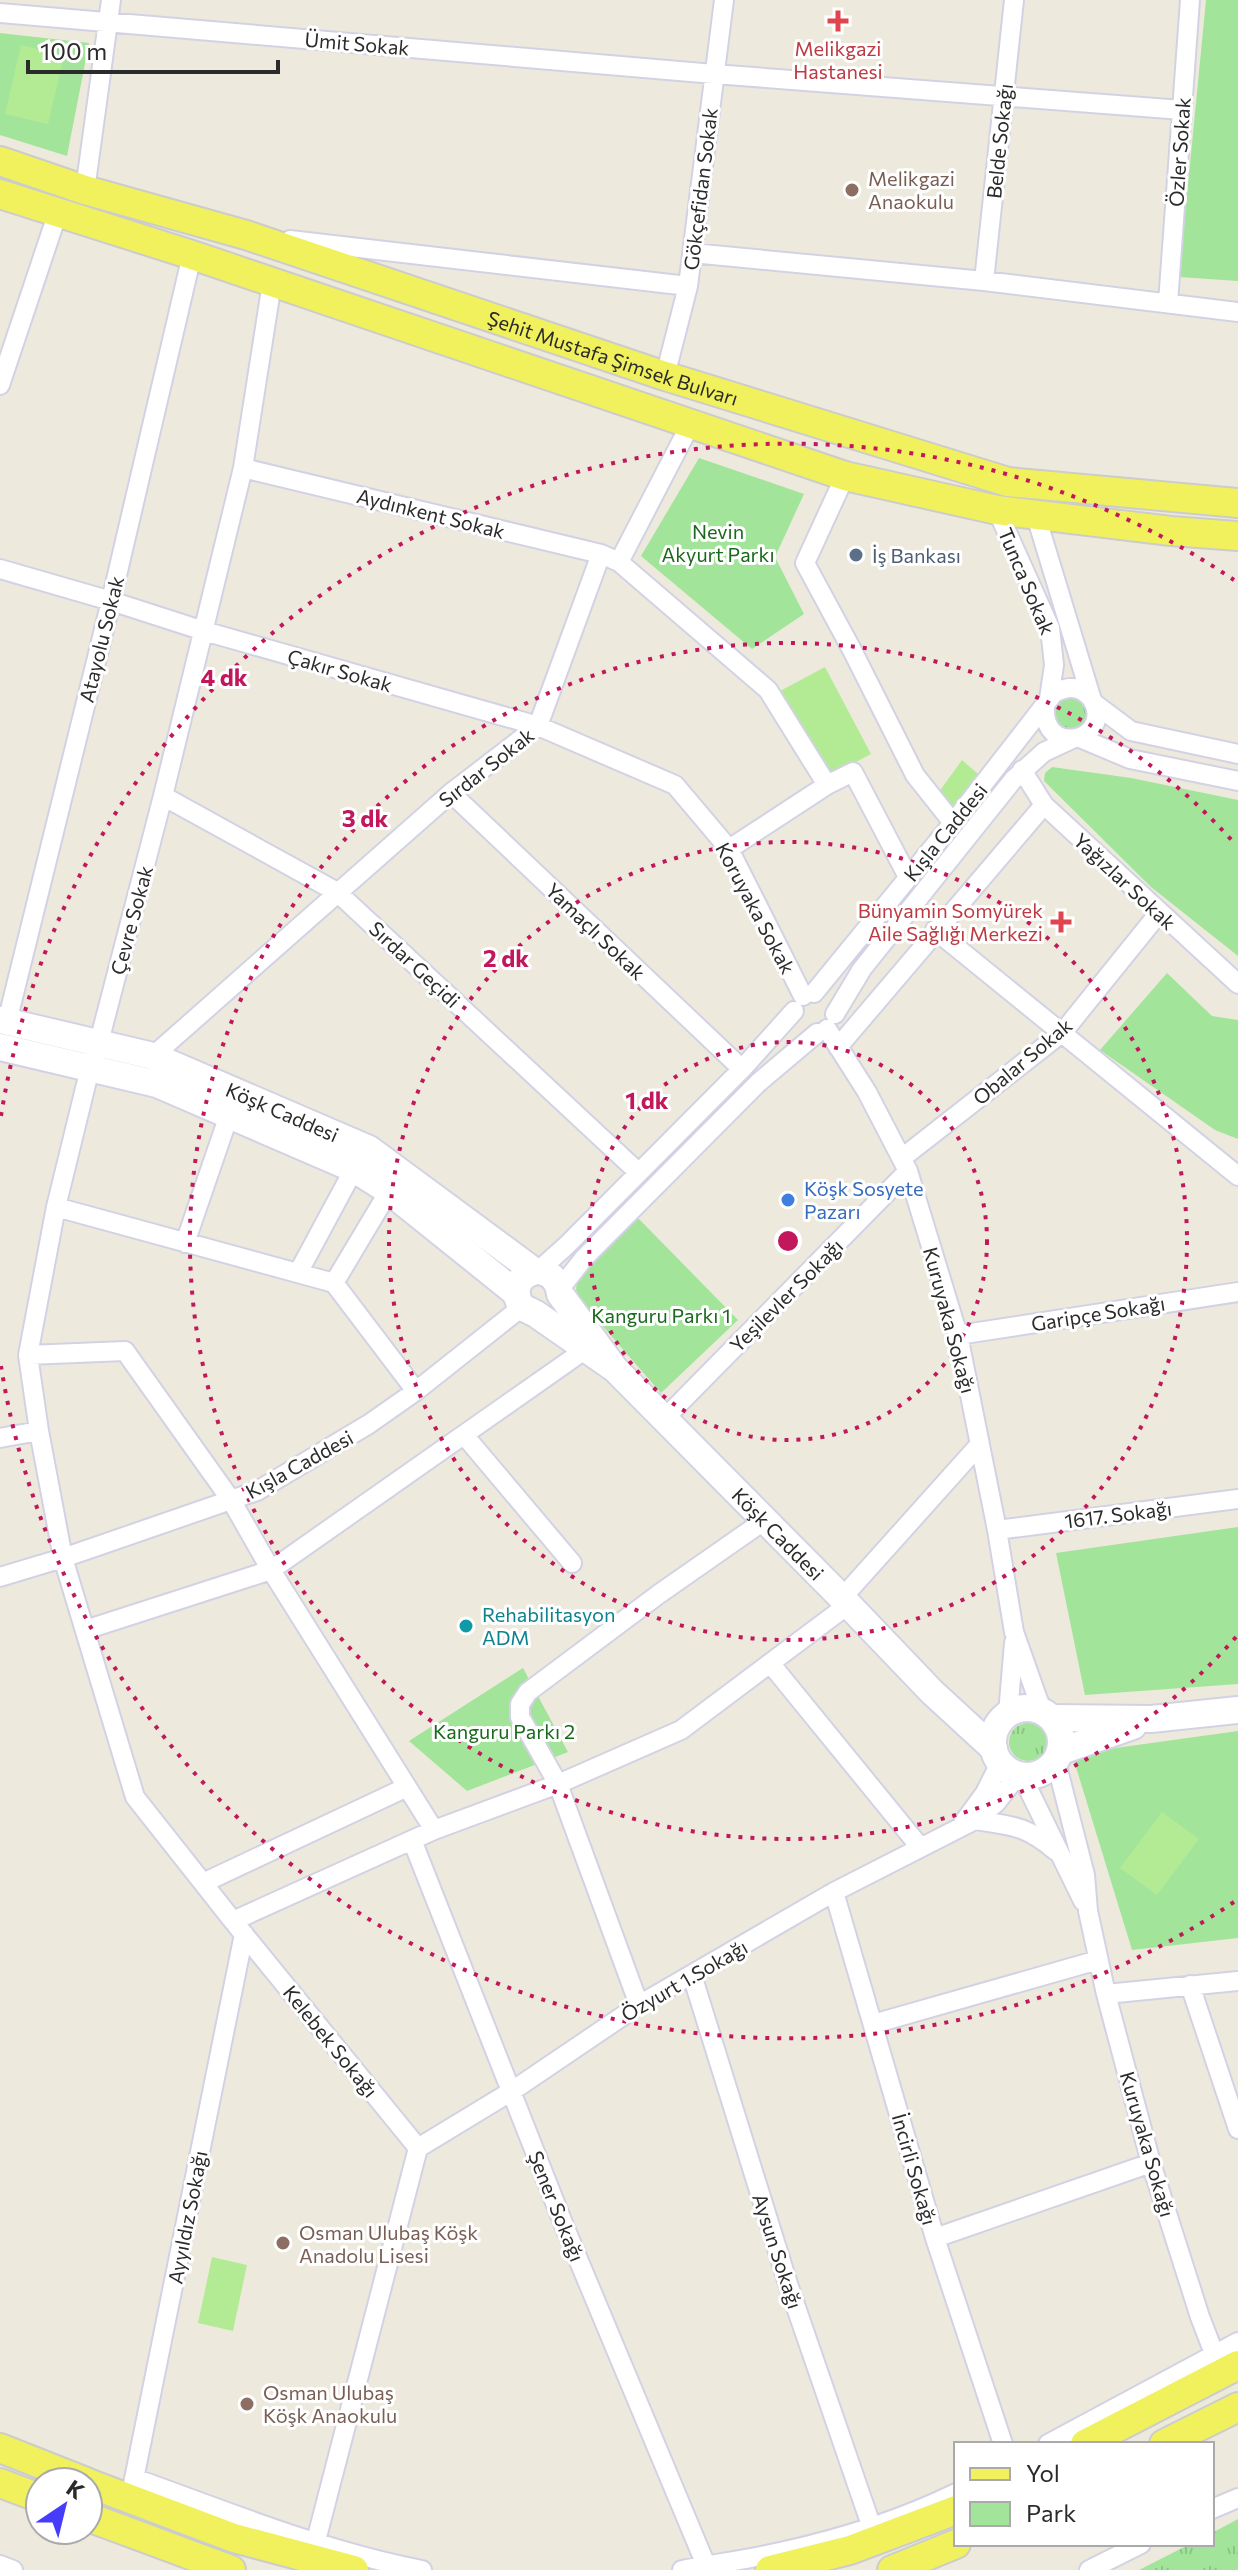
<svg xmlns="http://www.w3.org/2000/svg" width="1238" height="2570" font-family="Commissioner,sans-serif">
	<style>
		.grass { fill: url(#grass-tufts) }
		.park { fill: #a2e49a }
		.pitch { fill: #b3eb95 }
		.lines { fill: none; stroke-linecap: round; stroke-linejoin: round }
		.street-casing { stroke: #d3d2e4; stroke-width: 22 }
		.secondary-casing { stroke: #d3d2e4; stroke-width: 30 }
		.primary-casing { stroke: #ccc; stroke-width: 32 }
		.street { stroke: #fff; stroke-width: 18 }
		.secondary { stroke: #fff; stroke-width: 26 }
		.primary { stroke: #f1f15e; stroke-width: 28 }
		.ring { fill: none; stroke: #c2185b; stroke-width: 4; stroke-dasharray: 4 8 }
		.health-dot { fill: #e0444e; stroke: #fff; stroke-width: 3 }
		.education-dot { fill: #8d6e63; stroke: #fff; stroke-width: 3 }
		.service-dot { fill: #5c6f8a; stroke: #fff; stroke-width: 3 }
		.shop-dot { fill: #3f7fe0; stroke: #fff; stroke-width: 3 }
		.culture-dot { fill: #0f9aa8; stroke: #fff; stroke-width: 3 }
		.labels { text-anchor: middle; dominant-baseline: central; stroke-width: 6; stroke-linejoin: round; paint-order: stroke }
		.street-label { font-size: 20px; fill: #2b2b2b; stroke: #fff }
		.health-label { font-size: 20px; fill: #be3a42; stroke: #fff }
		.education-label { font-size: 20px; fill: #785e54; stroke: #fff; text-anchor: start }
		.park-label { font-size: 20px; fill: #1a691c; stroke: #fff }
		.service-label { font-size: 20px; fill: #4e5e75; stroke: #fff; text-anchor: start }
		.shop-label { font-size: 20px; fill: #366cbe; stroke: #fff; text-anchor: start }
		.culture-label { font-size: 20px; fill: #0d838f; stroke: #fff; text-anchor: start }
		.centre { fill: #c2185b; stroke: #fff; stroke-width: 4 }
		.ring-label { font-size: 24px; text-anchor: middle; font-weight: bold; fill: #c2185b; stroke: #fff; stroke-width: 6; stroke-linejoin: round; paint-order: stroke }
	</style>
	<defs>
		<pattern id="grass-tufts" width="24" height="20" patternUnits="userSpaceOnUse" patternTransform="scale(2)"><rect width="24" height="20" fill="#a2e49a"/><path d="M3 7l-1-3M5 7V3M7 7l1-3M15 17l-1-3M17 17v-4M19 17l1-3" fill="none" stroke="#8cc485"/></pattern>
	</defs>
	<rect width="100%" height="100%" fill="#edeadd"/>
	<path class="grass" d="M1054 714a16 16 0 1 1 32 0a16 16 0 1 1-32 0Z
		M1009 1742a19 19 0 1 1 38 0a19 19 0 1 1-38 0Z
		M1238,2519V2570H1139L1190,2544H1212V2533Z"/>
	<path class="park" d="M1206,0H1238V281L1179,277Z
		M0,33L89,43L67,156L0,135Z
		M699,458L804,494L775,557L804,614L752,649L641,556Z
		M1052,767L1131,778L1238,800V956L1151,887L1044,781L1045,773Z
		M1167,973L1212,1016L1238,1020V1139L1215,1130L1100,1050Z
		M638,1218L738,1320L661,1393L579,1299C574,1289 576,1282 582,1273Z
		M1238,1527V1684L1085,1695L1056,1553Z
		M523,1668L568,1752L467,1791L409,1741Z
		M1238,1731V1938L1132,1950L1072,1754Z"/>
	<path class="pitch" d="M21,45L64,56L48,124L5,114Z
		M825,667L871,754L826,778L780,691Z
		M962,760L984,779L953,820L933,800Z
		M1162,1812L1199,1839L1157,1895L1120,1868Z
		M212,2257L247,2265L233,2331L198,2323Z"/>
	<g class="lines">
		<defs>
			<path id="street" d="M0,13L714,74L1182,110
				M85,190L111,0
				M290,240L688,286
				M692,253L984,281L1238,312
				M984,281L1014,0
				M272,283L243,468L163,796L99,1042L90,1068L56,1207L28,1355L39,1431L63,1558L135,1797L233,1921L418,2148L311,2560
				M1168,303L1190,0
				M665,376L688,286L724,0
				M0,385L58,212
				M243,468L601,554L619,562L768,690L827,785
				M845,476L805,563L852,650L915,775L953,823
				M997,510L1050,628L1054,665L1049,699
				M1036,516L1091,697
				M619,562L690,425
				M0,569L111,601L204,631L538,726L675,785L729,849L803,996
				M1095,704L1131,731L1238,754
				M1080,738L1130,759L1238,781
				M1022,770L1044,805L1238,984
				M451,793L742,1069
				M163,796L337,892L638,1172
				M729,849L827,785L853,772L908,877
				M935,930L1238,1176
				M814,993L953,823L1054,693C1064,688 1074,685 1084,692C1089,695 1093,700 1095,706C1107,743 1042,755 1045,707
				M835,1014L862,969L1013,780L1044,752L1072,739
				M7,1022L111,601L192,255
				M827,1029L867,1092L908,1171L958,1335L997,1530L1014,1632L1042,1711
				M838,1047L1044,805
				M153,1056L451,793L538,726L601,554
				M902,1158L1063,1032L1159,913
				M56,1207L334,1283L416,1391
				M185,1243L229,1115
				M538,1271L566,1246L742,1069L794,1011
				M298,1273L354,1169
				M334,1283L389,1191
				M559,1290L584,1258L759,1082L817,1033
				M958,1335L1238,1292
				M28,1355L125,1351L231,1500L271,1570L434,1830
				M665,1418L908,1171
				M464,1435L572,1563
				M0,1438L39,1431
				M997,1530L1238,1499
				M0,1577L63,1558L257,1491L369,1424L416,1391L522,1307
				M842,1598L980,1444
				M85,1630L271,1570L586,1349
				M770,1663L920,1847
				M1008,1714L1014,1643
				M1056,1762L1085,1875L1088,1911L1106,1994L1151,2163L1200,2317L1222,2374
				M1022,1776L1083,1901
				M975,1820C1013,1826 1025,1825 1056,1851
				M963,1823L985,1793L1000,1763
				M412,1840L563,2223L708,2570
				M203,1883L407,1787
				M834,1892L935,2238L1003,2444
				M233,1921L434,1830L558,1784L681,1730L849,1604
				M692,1975L788,2284L871,2525
				M1190,1985L1238,2129
				M1106,1994L1238,1981
				M639,2005L558,1784L520,1717V1704L528,1692L659,1594L765,1520
				M873,2024L1098,1960
				M418,2148L512,2091L639,2005L834,1892L975,1820L996,1803L1018,1775
				M935,2238L1151,2163
				M1048,2444L1238,2342
				M134,2478C229,2512 323,2551 422,2570
				M130,2499L244,1934
				M1212,2509L1238,2498
				M0,2565L13,2570
				M682,2570C707,2565 731,2562 756,2557C823,2544 894,2523 956,2493
				M1089,2570L1141,2544"/>
			<g id="secondary">
				<path id="s1" d="M0,1020L153,1056L369,1149L534,1271"/>
				<path d="M0,1047L157,1084L354,1169L389,1191L516,1293"/>
				<path id="s2" d="M615,1369L536,1314L522,1307C511,1291 518,1274 538,1271C551,1273 558,1280 560,1294L615,1369L842,1598L932,1692L994,1749"/>
				<circle cx="1027" cy="1742" r="34"/>
				<path d="M1052,1718L1151,1719L1238,1710"/>
				<path d="M1061,1751L1133,1726"/>
			</g>
			<g id="primary">
				<path id="s3" d="M0,161L85,190L246,235L665,376L1008,482L1238,503"/>
				<path d="M0,194L192,255L845,476L997,510L1171,531L1238,536"/>
				<path d="M1085,2444L1238,2365"/>
				<path d="M1164,2444L1238,2407"/>
				<path d="M0,2448L86,2482"/>
				<path d="M0,2483L40,2498"/>
				<path d="M88,2483L234,2538L354,2570"/>
				<path d="M88,2517L231,2570"/>
				<path d="M770,2570L850,2550L956,2510"/>
				<path d="M892,2570L956,2544"/>
			</g>
		</defs>
		<use href="#street" class="street-casing"/>
		<use href="#secondary" class="secondary-casing"/>
		<use href="#primary" class="primary-casing"/>
		<use href="#street" class="street"/>
		<use href="#secondary" class="secondary"/>
		<use href="#primary" class="primary"/>
	</g>
	<g class="ring">
		<circle cx="788" cy="1241" r="199"/>
		<circle cx="788" cy="1241" r="399"/>
		<path d="M1236 1637A598 598 0 1 1 1236 845"/>
		<path d="M1234 1902A797 797 0 0 1 1 1366M1 1116A797 797 0 0 1 1234 580"/>
	</g>
	<g class="health-dot">
		<path d="M834 9h8v8h8v8h-8v8h-8v-8h-8v-8h8z"/>
		<path d="M1057 910h8v8h8v8h-8v8h-8v-8h-8v-8h8z"/>
	</g>
	<g class="education-dot">
		<circle cx="852" cy="190" r="8"/>
		<circle cx="283" cy="2243" r="8"/>
		<circle cx="247" cy="2404" r="8"/>
	</g>
	<circle class="service-dot" cx="856" cy="555" r="8"/>
	<circle class="shop-dot" cx="788" cy="1200" r="8"/>
	<circle class="culture-dot" cx="466" cy="1626" r="8"/>
	<g class="labels">
		<g class="street-label">
			<text transform="translate(357 43) rotate(5)">Ümit Sokak</text>
			<text transform="translate(999 141) rotate(-84)">Belde Sokağı</text>
			<text transform="translate(1179 152) rotate(-86)">Özler Sokak</text>
			<text transform="translate(700 189) rotate(-83)">Gökçefidan Sokak</text>
			<text stroke="none"><textPath href="#s3" startOffset="644">Şehit Mustafa Şimsek Bulvarı</textPath></text>
			<text transform="translate(431 513) rotate(14)">Aydınkent Sokak</text>
			<text transform="translate(1027 581) rotate(67)">Tunca Sokak</text>
			<text transform="translate(101 639) rotate(-76)">Atayolu Sokak</text>
			<text transform="translate(340 670) rotate(16)">Çakır Sokak</text>
			<text transform="translate(486 767) rotate(-38)">Sırdar Sokak</text>
			<text transform="translate(945 832) rotate(-51)">Kışla Caddesi</text>
			<text transform="translate(1125 881) rotate(43)">Yağızlar Sokak</text>
			<text transform="translate(756 908) rotate(62)">Koruyaka Sokak</text>
			<text transform="translate(131 920) rotate(-75)">Çevre Sokak</text>
			<text transform="translate(596 931) rotate(44)">Yamaçlı Sokak</text>
			<text transform="translate(415 964) rotate(43)">Sırdar Geçidi</text>
			<text transform="translate(1022 1061) rotate(-40)">Obalar Sokak</text>
			<text stroke="none"><textPath href="#s1" startOffset="298">Köşk Caddesi</textPath></text>
			<text transform="translate(786 1295) rotate(-45)">Yeşilevler Sokağı</text>
			<text transform="translate(1098 1313) rotate(-9)">Garipçe Sokağı</text>
			<text transform="translate(950 1320) rotate(75)">Kuruyaka Sokağı</text>
			<text transform="translate(299 1464) rotate(-29)">Kışla Caddesi</text>
			<text transform="translate(1118 1514) rotate(-7)">1617. Sokağı</text>
			<text stroke="none"><textPath href="#s2" startOffset="520">Köşk Caddesi</textPath></text>
			<text transform="translate(684 1980) rotate(-30)">Özyurt 1.Sokağı</text>
			<text transform="translate(331 2041) rotate(51)">Kelebek Sokağı</text>
			<text transform="translate(1148 2144) rotate(74)">Kuruyaka Sokağı</text>
			<text transform="translate(915 2169) rotate(74)">İncirli Sokağı</text>
			<text transform="translate(557 2206) rotate(68)">Şener Sokağı</text>
			<text transform="translate(187 2217) rotate(-79)">Ayyıldız Sokağı</text>
			<text transform="translate(778 2251) rotate(72)">Aysun Sokağı</text>
		</g>
		<g class="health-label">
			<text x="838" y="48">Melikgazi<tspan x="838" dy="23">Hastanesi</tspan></text>
			<text x="1043" y="910" text-anchor="end">Bünyamin Somyürek<tspan x="1043" dy="23">Aile Sağlığı Merkezi</tspan></text>
		</g>
		<g class="education-label">
			<text x="868" y="178">Melikgazi<tspan x="868" dy="23">Anaokulu</tspan></text>
			<text x="299" y="2232">Osman Ulubaş Köşk<tspan x="299" dy="23">Anadolu Lisesi</tspan></text>
			<text x="263" y="2392">Osman Ulubaş<tspan x="263" dy="23">Köşk Anaokulu</tspan></text>
		</g>
		<g class="park-label">
			<text x="718" y="531">Nevin<tspan x="718" dy="23">Akyurt Parkı</tspan></text>
			<text x="661" y="1315">Kanguru Parkı 1</text>
			<text x="504" y="1731">Kanguru Parkı 2</text>
		</g>
		<g class="service-label">
			<text x="872" y="555">İş Bankası</text>
		</g>
		<g class="shop-label">
			<text x="804" y="1188">Köşk Sosyete<tspan x="804" dy="23">Pazarı</tspan></text>
		</g>
		<g class="culture-label">
			<text x="482" y="1614">Rehabilitasyon<tspan x="482" dy="23">ADM</tspan></text>
		</g>
	</g>
	<circle cx="788" cy="1241" r="12" class="centre"/>
	<g class="ring-label">
		<text x="224" y="686">4 dk</text>
		<text x="365" y="827">3 dk</text>
		<text x="506" y="967">2 dk</text>
		<text x="647" y="1109">1 dk</text>
	</g>
	<rect x="954" y="2442" width="260" height="104" fill="#ffffff" stroke="#aaaaaa" stroke-width="2"/>
	<rect x="970" y="2468" width="40" height="12" fill="#f1f15e" stroke="#aaaaaa" stroke-width="2"/>
	<text x="1026" y="2482" font-size="24" fill="#2b2b2b">Yol</text>
	<rect x="970" y="2502" width="40" height="24" fill="#a2e49a" stroke="#aaaaaa" stroke-width="2"/>
	<text x="1026" y="2522" font-size="24" fill="#2b2b2b">Park</text>
	<g transform="translate(64 2506) rotate(35)"><circle r="38" fill="#ffffff" stroke="#aaaaaa" stroke-width="2"/>
	<path d="M0-6L14 30L0 20L-14 30Z" fill="#463dfa"/>
	<text y="-12" font-size="22" font-weight="bold" text-anchor="middle" fill="#2b2b2b">K</text>
	</g>
	<path d="M28 60v12h250v-12" fill="none" stroke="#2b2b2b" stroke-width="4"/>
	<text x="40" y="60" font-size="24" fill="#2b2b2b" stroke="#ffffff" stroke-width="6" paint-order="stroke">100 m</text>
</svg>
